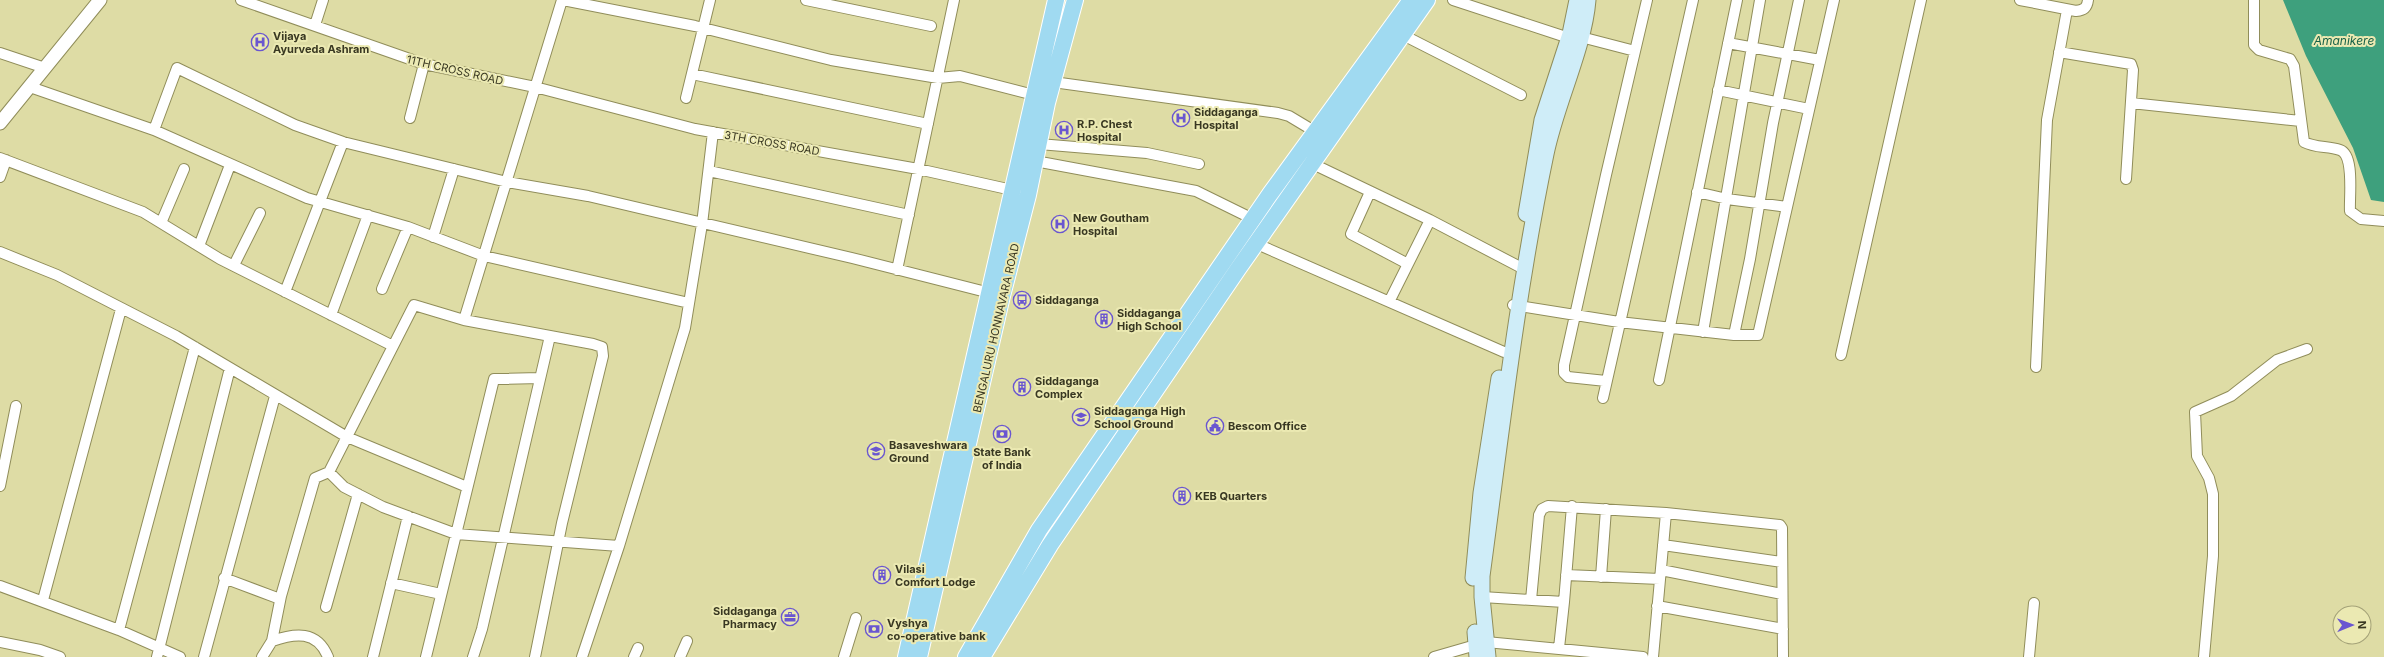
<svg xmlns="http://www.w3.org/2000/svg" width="2384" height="657" font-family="Inter,sans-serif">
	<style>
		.water { fill: #3ea07d }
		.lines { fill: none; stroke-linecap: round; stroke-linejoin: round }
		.minor-casing { stroke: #908d5a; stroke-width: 12 }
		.tertiary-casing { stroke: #908d5a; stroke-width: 15 }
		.secondary-casing { stroke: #908d5a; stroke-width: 17 }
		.primary-casing { stroke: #fff; stroke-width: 18 }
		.minor { stroke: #fff; stroke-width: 10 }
		.tertiary { stroke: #fff; stroke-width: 13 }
		.secondary { stroke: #cfedf8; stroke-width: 15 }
		.primary { stroke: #a0daf1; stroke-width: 16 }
		.labels { text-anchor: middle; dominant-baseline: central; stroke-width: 4; stroke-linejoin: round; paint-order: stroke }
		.poi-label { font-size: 11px; font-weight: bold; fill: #393822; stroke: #ebe9b2; text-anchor: start }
		.street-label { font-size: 11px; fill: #393822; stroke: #ebe9b2 }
		.water-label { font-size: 12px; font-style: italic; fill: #176148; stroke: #ebe9b2 }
	</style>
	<rect width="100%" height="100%" fill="#dedca5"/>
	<path class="water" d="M2283,0H2384V202L2371,200L2353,148L2306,56Z"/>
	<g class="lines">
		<defs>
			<path id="minor" d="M241,0L424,64L535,87L695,129L918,169L1012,190
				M563,0L695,26L831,60L938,78L960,76L1034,95
				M806,0L931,26
				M1453,0L1569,38
				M2020,0L2076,11C2084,10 2087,8 2088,0
				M2254,0V45L2259,50L2290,59L2294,66L2304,142C2315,148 2328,146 2340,150C2355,155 2349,198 2350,211L2361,219L2384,221
				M315,25L323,0
				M1403,35L1521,95
				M1581,37L1635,51
				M1728,43L1820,60
				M2059,52L2131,64L2133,70L2126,179
				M0,53L45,68
				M692,74L928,124
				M1053,82L1278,113L1289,116L1319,134
				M30,87L154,130L307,198L408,227L484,256L689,303
				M1718,90L1809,109
				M686,98L710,0
				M2131,103L2301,121
				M410,118L424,64
				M154,130L177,68L295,125L343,142L507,182L588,196L852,258L994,294
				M1039,144L1147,153L1199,164
				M0,158L143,212L220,259L393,346
				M1035,161L1196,191L1253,219
				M1313,164L1430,220L1520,267
				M709,171L909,215
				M0,177L6,160
				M1370,192L1351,234L1408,264
				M1697,192L1727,199L1787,207
				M161,223L184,169
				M433,237L454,169
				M1257,244L1504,352
				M199,246L230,165
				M0,252L57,275L176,336L347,437L467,487
				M234,265L260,213
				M897,270L954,0
				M382,289L408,227
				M285,292L343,142
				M1390,300L1430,220
				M1513,305L1619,322L1734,335H1758L1834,0
				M331,315L368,215
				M464,320L562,0
				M1703,332L1760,0
				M1734,335L1750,259L1773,123L1799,0
				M1841,355L1921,0
				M2036,367L2047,120L2067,10
				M1659,380L1737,0
				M1606,381L1568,377L1564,373V365L1606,175L1647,0
				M1603,398L1693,0
				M329,472L344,487L383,507L456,534L619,546
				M0,486L16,406
				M1663,545L1782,562
				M1661,570L1782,594
				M1566,575L1660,579
				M1601,577L1606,509
				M224,578L280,599
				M391,583L441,594
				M0,586L119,630L180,657
				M1482,597L1564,602L1559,648
				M43,600L121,309
				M1531,600L1539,515L1542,509L1548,506L1666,513L1780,525L1782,528L1783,657
				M1564,602L1572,506
				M1657,606L1783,629
				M326,607L358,494
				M119,630L195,347
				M272,641C295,633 317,630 328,657
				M0,642L40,650L60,657
				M157,657L230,368
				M204,657L275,396
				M262,657L272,641L281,596L315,478L329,472L414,305L464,320L593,344L602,347L603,356L562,523L535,657
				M373,657L408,516
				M426,657L494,379L540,378
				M473,657L482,629L550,336
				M582,657L619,546L685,328L702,224L713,132
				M634,657L638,648
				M680,657L687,641
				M844,657L856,618
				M1434,657L1486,642L1643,657
				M1653,657L1666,513
				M2029,657L2034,603
				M2204,657L2213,556V494L2209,478L2197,456L2195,412L2231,396L2277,360L2307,349"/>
			<path id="tertiary" d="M0,123L100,0"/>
			<path id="secondary" d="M1526,214L1542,120L1570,34L1577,0
				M1473,578L1481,493L1499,378
				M1475,632L1477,657
				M1488,657L1482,597V576C1501,435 1517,293 1546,154C1556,104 1584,49 1588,0"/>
			<path id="primary" d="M906,657L1056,0
				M919,657L1002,296L1028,195L1047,103L1075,0
				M966,657L1039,530L1270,194L1411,0
				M982,657L1050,545L1238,269L1427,0"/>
		</defs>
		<use href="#minor" class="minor-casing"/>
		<use href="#tertiary" class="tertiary-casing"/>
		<use href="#secondary" class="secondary-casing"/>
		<use href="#primary" class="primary-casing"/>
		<use href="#minor" class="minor"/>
		<use href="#tertiary" class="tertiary"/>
		<use href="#secondary" class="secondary"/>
		<use href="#primary" class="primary"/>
	</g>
	<defs>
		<symbol id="hospital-ring" viewBox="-11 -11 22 22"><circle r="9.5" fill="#ebe9b2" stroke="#6a56d0" stroke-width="1.5"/><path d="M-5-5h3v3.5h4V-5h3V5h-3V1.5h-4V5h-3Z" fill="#6a56d0"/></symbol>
		<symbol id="bus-ring" viewBox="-11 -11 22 22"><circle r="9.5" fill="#ebe9b2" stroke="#6a56d0" stroke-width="1.5"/><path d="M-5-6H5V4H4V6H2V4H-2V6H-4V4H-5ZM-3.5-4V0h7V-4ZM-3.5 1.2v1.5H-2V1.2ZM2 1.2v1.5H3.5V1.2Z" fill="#6a56d0"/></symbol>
		<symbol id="building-ring" viewBox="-11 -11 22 22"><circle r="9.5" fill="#ebe9b2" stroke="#6a56d0" stroke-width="1.5"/><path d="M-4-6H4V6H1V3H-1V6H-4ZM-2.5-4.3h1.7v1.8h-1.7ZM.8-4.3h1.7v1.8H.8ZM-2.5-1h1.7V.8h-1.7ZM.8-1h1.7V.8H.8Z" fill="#6a56d0"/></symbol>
		<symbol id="school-ring" viewBox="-11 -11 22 22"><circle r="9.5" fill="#ebe9b2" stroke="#6a56d0" stroke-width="1.5"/><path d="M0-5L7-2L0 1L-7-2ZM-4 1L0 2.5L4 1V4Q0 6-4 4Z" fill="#6a56d0"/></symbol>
		<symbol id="civic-ring" viewBox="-11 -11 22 22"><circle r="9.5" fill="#ebe9b2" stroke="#6a56d0" stroke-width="1.5"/><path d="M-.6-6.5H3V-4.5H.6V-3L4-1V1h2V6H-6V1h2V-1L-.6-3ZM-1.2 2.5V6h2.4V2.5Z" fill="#6a56d0"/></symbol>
		<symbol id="bank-ring" viewBox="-11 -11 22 22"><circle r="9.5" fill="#ebe9b2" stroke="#6a56d0" stroke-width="1.5"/><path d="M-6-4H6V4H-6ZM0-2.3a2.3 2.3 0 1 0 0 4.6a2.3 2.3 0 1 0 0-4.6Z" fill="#6a56d0"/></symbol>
		<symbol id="office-ring" viewBox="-11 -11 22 22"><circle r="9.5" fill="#ebe9b2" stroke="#6a56d0" stroke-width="1.5"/><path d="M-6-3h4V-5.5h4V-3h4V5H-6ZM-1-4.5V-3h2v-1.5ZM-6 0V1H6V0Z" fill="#6a56d0"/></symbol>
	</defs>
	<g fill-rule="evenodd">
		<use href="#hospital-ring" x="250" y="32" width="20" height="20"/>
		<use href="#hospital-ring" x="1171" y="108" width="20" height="20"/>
		<use href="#hospital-ring" x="1054" y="120" width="20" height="20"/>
		<use href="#hospital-ring" x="1050" y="214" width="20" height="20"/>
		<use href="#bus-ring" x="1012" y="290" width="20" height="20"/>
		<use href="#building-ring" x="1094" y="309" width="20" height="20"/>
		<use href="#building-ring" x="1012" y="377" width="20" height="20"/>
		<use href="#school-ring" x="1071" y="407" width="20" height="20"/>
		<use href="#civic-ring" x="1205" y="416" width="20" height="20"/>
		<use href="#bank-ring" x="992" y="424" width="20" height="20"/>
		<use href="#school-ring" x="866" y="441" width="20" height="20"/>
		<use href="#building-ring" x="1172" y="486" width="20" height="20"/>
		<use href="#building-ring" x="872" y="565" width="20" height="20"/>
		<use href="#office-ring" x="780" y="607" width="20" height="20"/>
		<use href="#bank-ring" x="864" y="619" width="20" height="20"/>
	</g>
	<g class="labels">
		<g class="poi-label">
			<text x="273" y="36">Vijaya<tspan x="273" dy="13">Ayurveda Ashram</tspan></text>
			<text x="1194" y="112">Siddaganga<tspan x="1194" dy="13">Hospital</tspan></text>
			<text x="1077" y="124">R.P. Chest<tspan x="1077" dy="13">Hospital</tspan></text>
			<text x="1073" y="218">New Goutham<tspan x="1073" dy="13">Hospital</tspan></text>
			<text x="1035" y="300">Siddaganga</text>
			<text x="1117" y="313">Siddaganga<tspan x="1117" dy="13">High School</tspan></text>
			<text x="1035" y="381">Siddaganga<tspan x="1035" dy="13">Complex</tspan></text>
			<text x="1094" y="411">Siddaganga High<tspan x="1094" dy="13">School Ground</tspan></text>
			<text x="1228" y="426">Bescom Office</text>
			<text x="889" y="445">Basaveshwara<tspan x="889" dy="13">Ground</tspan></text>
			<text x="1002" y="452" text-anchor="middle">State Bank<tspan x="1002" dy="13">of India</tspan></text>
			<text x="1195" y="496">KEB Quarters</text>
			<text x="895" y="569">Vilasi<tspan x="895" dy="13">Comfort Lodge</tspan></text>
			<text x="777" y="611" text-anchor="end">Siddaganga<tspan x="777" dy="13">Pharmacy</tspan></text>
			<text x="887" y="623">Vyshya<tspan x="887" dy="13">co-operative bank</tspan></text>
		</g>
		<g class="street-label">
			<text transform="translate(455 70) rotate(13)">11TH CROSS ROAD</text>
			<text transform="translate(772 143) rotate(10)">3TH CROSS ROAD</text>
			<text transform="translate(996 328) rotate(-77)">BENGALURU HONNAVARA ROAD</text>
		</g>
		<g class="water-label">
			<text x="2344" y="40">Amanikere</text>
		</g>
	</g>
	<g transform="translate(2352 625) rotate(89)"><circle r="19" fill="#ebe9b2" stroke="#a4a278"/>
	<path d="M0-3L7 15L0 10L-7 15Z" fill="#6a56d0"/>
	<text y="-6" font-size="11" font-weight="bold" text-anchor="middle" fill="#393822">N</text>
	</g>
</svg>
